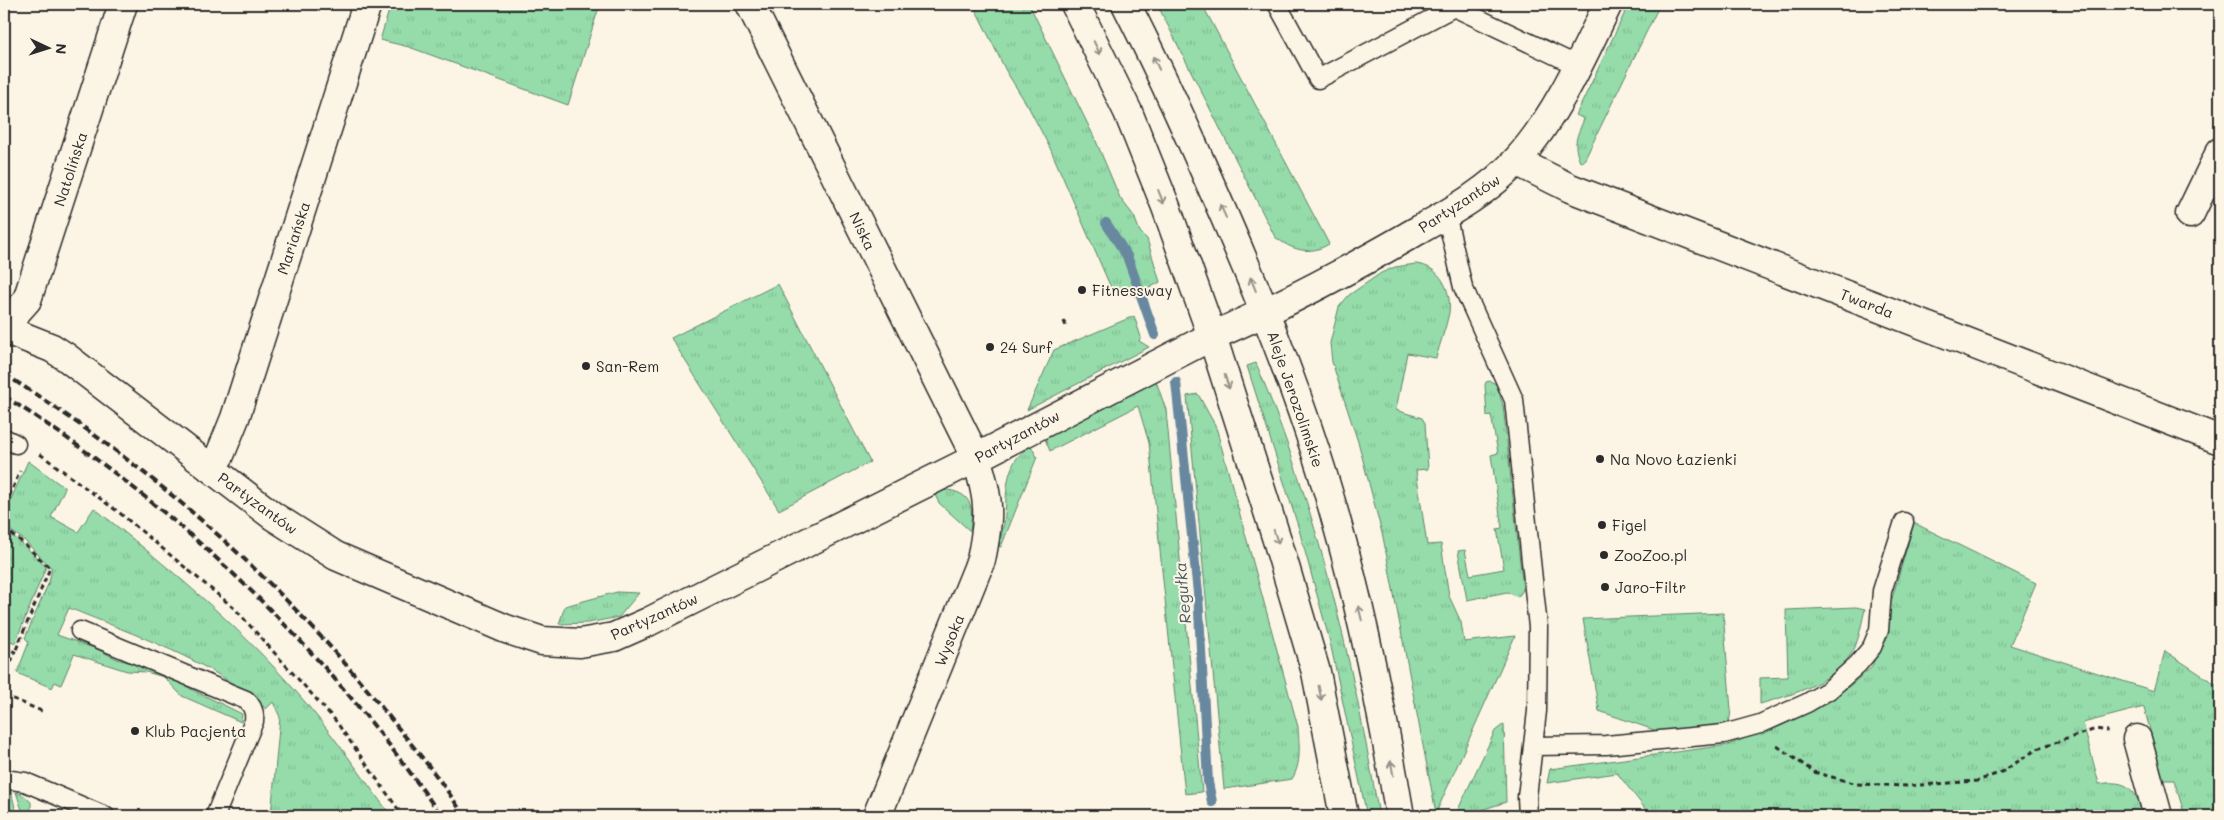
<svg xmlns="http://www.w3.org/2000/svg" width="2224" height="820" font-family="Mali,sans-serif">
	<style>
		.grass { fill: url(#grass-tufts); stroke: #60846a }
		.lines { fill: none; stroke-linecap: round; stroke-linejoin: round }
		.stream { stroke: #67889f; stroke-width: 10 }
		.lane-casing { stroke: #2b2b2b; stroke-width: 21 }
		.street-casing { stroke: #2b2b2b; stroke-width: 31 }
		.secondary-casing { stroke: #2b2b2b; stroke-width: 31 }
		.path { stroke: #2b2b2b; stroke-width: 3; stroke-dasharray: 5 4; stroke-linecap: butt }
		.lane { stroke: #fcf5e5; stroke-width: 18 }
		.street { stroke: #fcf5e5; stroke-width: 28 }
		.secondary { stroke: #fcf5e5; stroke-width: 28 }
		.rail { stroke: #2b2b2b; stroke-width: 4; stroke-dasharray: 8 4; stroke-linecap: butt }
		.oneway { stroke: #949088 }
		.poi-dot { fill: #2b2b2b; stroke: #fcf5e5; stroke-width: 2 }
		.labels { text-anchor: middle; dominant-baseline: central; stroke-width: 4; stroke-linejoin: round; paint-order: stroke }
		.street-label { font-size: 15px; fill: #2b2b2b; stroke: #fcf5e5 }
		.poi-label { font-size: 15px; fill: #2b2b2b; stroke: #fcf5e5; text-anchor: start }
		.water-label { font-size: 16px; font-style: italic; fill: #495a65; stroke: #fcf5e5 }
	</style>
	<defs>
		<pattern id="grass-tufts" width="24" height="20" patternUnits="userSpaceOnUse" patternTransform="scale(1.25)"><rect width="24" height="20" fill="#95dcaa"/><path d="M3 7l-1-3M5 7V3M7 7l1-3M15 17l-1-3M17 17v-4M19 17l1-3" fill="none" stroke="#81bd92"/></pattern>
	</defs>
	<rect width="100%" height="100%" fill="#fcf5e5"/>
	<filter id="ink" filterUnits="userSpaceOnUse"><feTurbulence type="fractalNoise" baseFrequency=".02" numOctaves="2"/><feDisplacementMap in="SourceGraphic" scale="10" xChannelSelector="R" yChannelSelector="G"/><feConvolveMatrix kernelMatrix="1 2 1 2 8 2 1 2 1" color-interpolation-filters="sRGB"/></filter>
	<g filter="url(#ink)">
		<path class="grass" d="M391,4H600L568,105L409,47L380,40Z
			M973,4H1029L1096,141L1120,198L1134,216L1140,232L1147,239L1160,282L1135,296L1112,290L1050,148L1029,108L1006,71Z
			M1157,4H1202L1329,244C1309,256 1292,250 1275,237Z
			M1629,4H1660L1584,161L1580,162C1572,142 1577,137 1584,119L1576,115Z
			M1416,264C1440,266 1452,290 1449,313C1446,328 1440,343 1436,358L1407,353L1396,410L1422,418L1425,423L1428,469L1416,470L1427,545L1441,544L1449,596L1461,622L1464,642L1515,636L1436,813L1383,537L1359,445L1332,362L1330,343L1339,307L1349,295L1381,273L1395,267Z
			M778,284L870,462L779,510L671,338Z
			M1134,316L1141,337L1139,341L1149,347L1027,410L1054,350Z
			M1256,363C1317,508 1353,662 1379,816H1367L1330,642L1298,526L1247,366Z
			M1156,381L1166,410L1202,792L1185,794L1149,443L1138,406L1050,451L1045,439Z
			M1490,381L1496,384L1503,405L1523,590L1518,597L1507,592L1467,600L1458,551L1465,550L1470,575L1504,569L1497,529L1502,528L1491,455L1498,453L1491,415L1487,416L1485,385L1486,382Z
			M1198,394L1216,427L1298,727C1299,745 1302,763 1292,779L1224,789L1187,396Z
			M1031,446L1037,457L1001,547L999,546C1001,536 1004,526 1005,515C1007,490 1005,460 1031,446Z
			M28,461L65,488L51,517L78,532L94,508C166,565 239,625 299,695C332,733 361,775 391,816H271L280,717L273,702L266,709C209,659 137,636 69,608L57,635L97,649L117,659L165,672L191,689L242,714L241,722L182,696L164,677L146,672L127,671L74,654L61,685L55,682L52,688L17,673L29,642L25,638L49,582L52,569L24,540L4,526V505L8,506Z
			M948,490C974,494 973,510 970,531L939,503L935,495L941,491Z
			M1914,523L2036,583L2010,645L2154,691L2165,651L2215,684H2220V810L2195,816H2185L2174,780H2163L2144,707L2083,723L2099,784C2129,779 2136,790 2143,816H1651L1617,773L1547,783L1550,769L1728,745L1789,720L1847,688L1872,667Z
			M4,530L22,543L46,567L15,643L4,638Z
			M617,592L639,593L619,617L588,623L559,624L565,606Z
			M1856,607L1865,609C1862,621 1860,635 1855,647C1838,682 1794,694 1760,704V678L1788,677L1786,610Z
			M1723,613L1731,710L1729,724L1660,732L1599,711L1583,619Z
			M1504,724L1506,802L1481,810L1482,816H1455L1495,731Z
			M11,791L17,816H4V792Z
			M16,792L22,794L31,802V816H24Z"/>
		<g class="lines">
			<path class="stream" d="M1106,223L1127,256L1155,335
				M1176,382L1198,593L1208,782L1212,802"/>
			<defs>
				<path id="lane" d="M1277,4L1318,79L1454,7
					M1452,4L1454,7L1578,66
					M1446,214L1463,287L1514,400L1538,627L1537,711L1527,797L1528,816
					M4,438L16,444
					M80,631L246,700C253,706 255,712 254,721L215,816
					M1533,746L1606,745L1724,734L1760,724L1807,703L1829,690L1858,664L1872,647L1879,630L1882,591L1904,522
					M4,779L25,782L105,816"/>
				<path id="street" d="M750,4L976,458C990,500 990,516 981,560L877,816
					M1516,161L1570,188L2220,440
					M2190,214L2220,152
					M4,326L27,300L123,4
					M4,329L52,348L66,357L273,516L336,556L506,629L542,641L580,643L614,637L648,622L976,458L1212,336
					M210,468L220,455L235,418L367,4
					M2137,739L2158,816"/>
				<path id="secondary" d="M1075,4L1128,112L1166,207L1212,336L1278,543L1316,672L1344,816
					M1126,4C1154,59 1180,115 1205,172C1255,284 1302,398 1335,516C1363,615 1383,715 1400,816
					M1212,336C1280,307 1344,273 1408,236C1445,215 1487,193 1517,160C1557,115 1582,58 1608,4"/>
			</defs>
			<use href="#lane" class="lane-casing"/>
			<use href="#street" class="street-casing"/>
			<use href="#secondary" class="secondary-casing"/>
			<path class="path" d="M1064,321L1067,329
				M40,454L121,514L235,609L335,720L403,816
				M4,501L7,502L20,471
				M4,528L22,542L50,568L15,652
				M4,647L15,652L4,679
				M4,695L44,712
				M1777,746L1814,772L1857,784L1907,786L1977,781L2002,772L2037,749L2096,729L2108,731"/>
			<use href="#lane" class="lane"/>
			<use href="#street" class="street"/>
			<use href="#secondary" class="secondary"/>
			<path class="rail" d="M4,374C152,467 283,582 391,719C416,750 443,782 464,816
				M4,396C176,505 326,648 441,816"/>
		</g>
		<defs><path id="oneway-shaft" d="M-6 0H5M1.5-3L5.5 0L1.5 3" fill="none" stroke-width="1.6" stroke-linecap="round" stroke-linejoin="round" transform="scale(1.25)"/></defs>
		<g class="oneway">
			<use href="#oneway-shaft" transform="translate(1097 48) rotate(64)"/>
			<use href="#oneway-shaft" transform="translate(1156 63) rotate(-115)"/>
			<use href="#oneway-shaft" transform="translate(1161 197) rotate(68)"/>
			<use href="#oneway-shaft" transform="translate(1223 211) rotate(-114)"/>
			<use href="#oneway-shaft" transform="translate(1253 284) rotate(-112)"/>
			<use href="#oneway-shaft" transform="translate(1227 382) rotate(72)"/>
			<use href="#oneway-shaft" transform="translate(1276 537) rotate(72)"/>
			<use href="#oneway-shaft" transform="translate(1360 613) rotate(-104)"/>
			<use href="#oneway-shaft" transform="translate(1320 693) rotate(79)"/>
			<use href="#oneway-shaft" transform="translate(1392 768) rotate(-100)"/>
		</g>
	</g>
	<g class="poi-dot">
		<circle cx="1082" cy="290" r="5"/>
		<circle cx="990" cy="347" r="5"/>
		<circle cx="586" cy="366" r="5"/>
		<circle cx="1600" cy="459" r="5"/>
		<circle cx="1602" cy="525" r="5"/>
		<circle cx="1604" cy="555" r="5"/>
		<circle cx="1605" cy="587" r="5"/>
		<circle cx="135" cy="731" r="5"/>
	</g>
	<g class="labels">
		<g class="street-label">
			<text transform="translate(70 169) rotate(-72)">Natolińska</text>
			<text transform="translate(1459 203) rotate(-33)">Partyzantów</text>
			<text transform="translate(863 231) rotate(64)">Niska</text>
			<text transform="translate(293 238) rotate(-72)">Mariańska</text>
			<text transform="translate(1867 303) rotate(21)">Twarda</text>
			<text transform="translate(1296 399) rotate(71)">Aleje Jerozolimskie</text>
			<text transform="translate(1017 436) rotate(-28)">Partyzantów</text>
			<text transform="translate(258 503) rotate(36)">Partyzantów</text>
			<text transform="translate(654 616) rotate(-24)">Partyzantów</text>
			<text transform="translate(949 640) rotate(-68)">Wysoka</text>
		</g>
		<g class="poi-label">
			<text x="1092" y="290">Fitnessway</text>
			<text x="1000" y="347">24 Surf</text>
			<text x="596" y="366">San-Rem</text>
			<text x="1610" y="459">Na Novo Łazienki</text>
			<text x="1612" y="525">Figel</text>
			<text x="1614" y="555">ZooZoo.pl</text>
			<text x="1615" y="587">Jaro-Filtr</text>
			<text x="145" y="731">Klub Pacjenta</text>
		</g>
		<g class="water-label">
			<text transform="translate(1182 593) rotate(-95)">Regułka</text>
		</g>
	</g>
	<rect width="2224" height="820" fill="none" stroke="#fcf5e5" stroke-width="20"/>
	<rect x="10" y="10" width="2204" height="800" fill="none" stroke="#2b2b2b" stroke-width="2" filter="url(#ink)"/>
	<g transform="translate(48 48) rotate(94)" stroke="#fcf5e5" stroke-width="4" paint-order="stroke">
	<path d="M0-4L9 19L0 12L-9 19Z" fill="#2b2b2b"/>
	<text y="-8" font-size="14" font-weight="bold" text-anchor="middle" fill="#2b2b2b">N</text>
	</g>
</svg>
